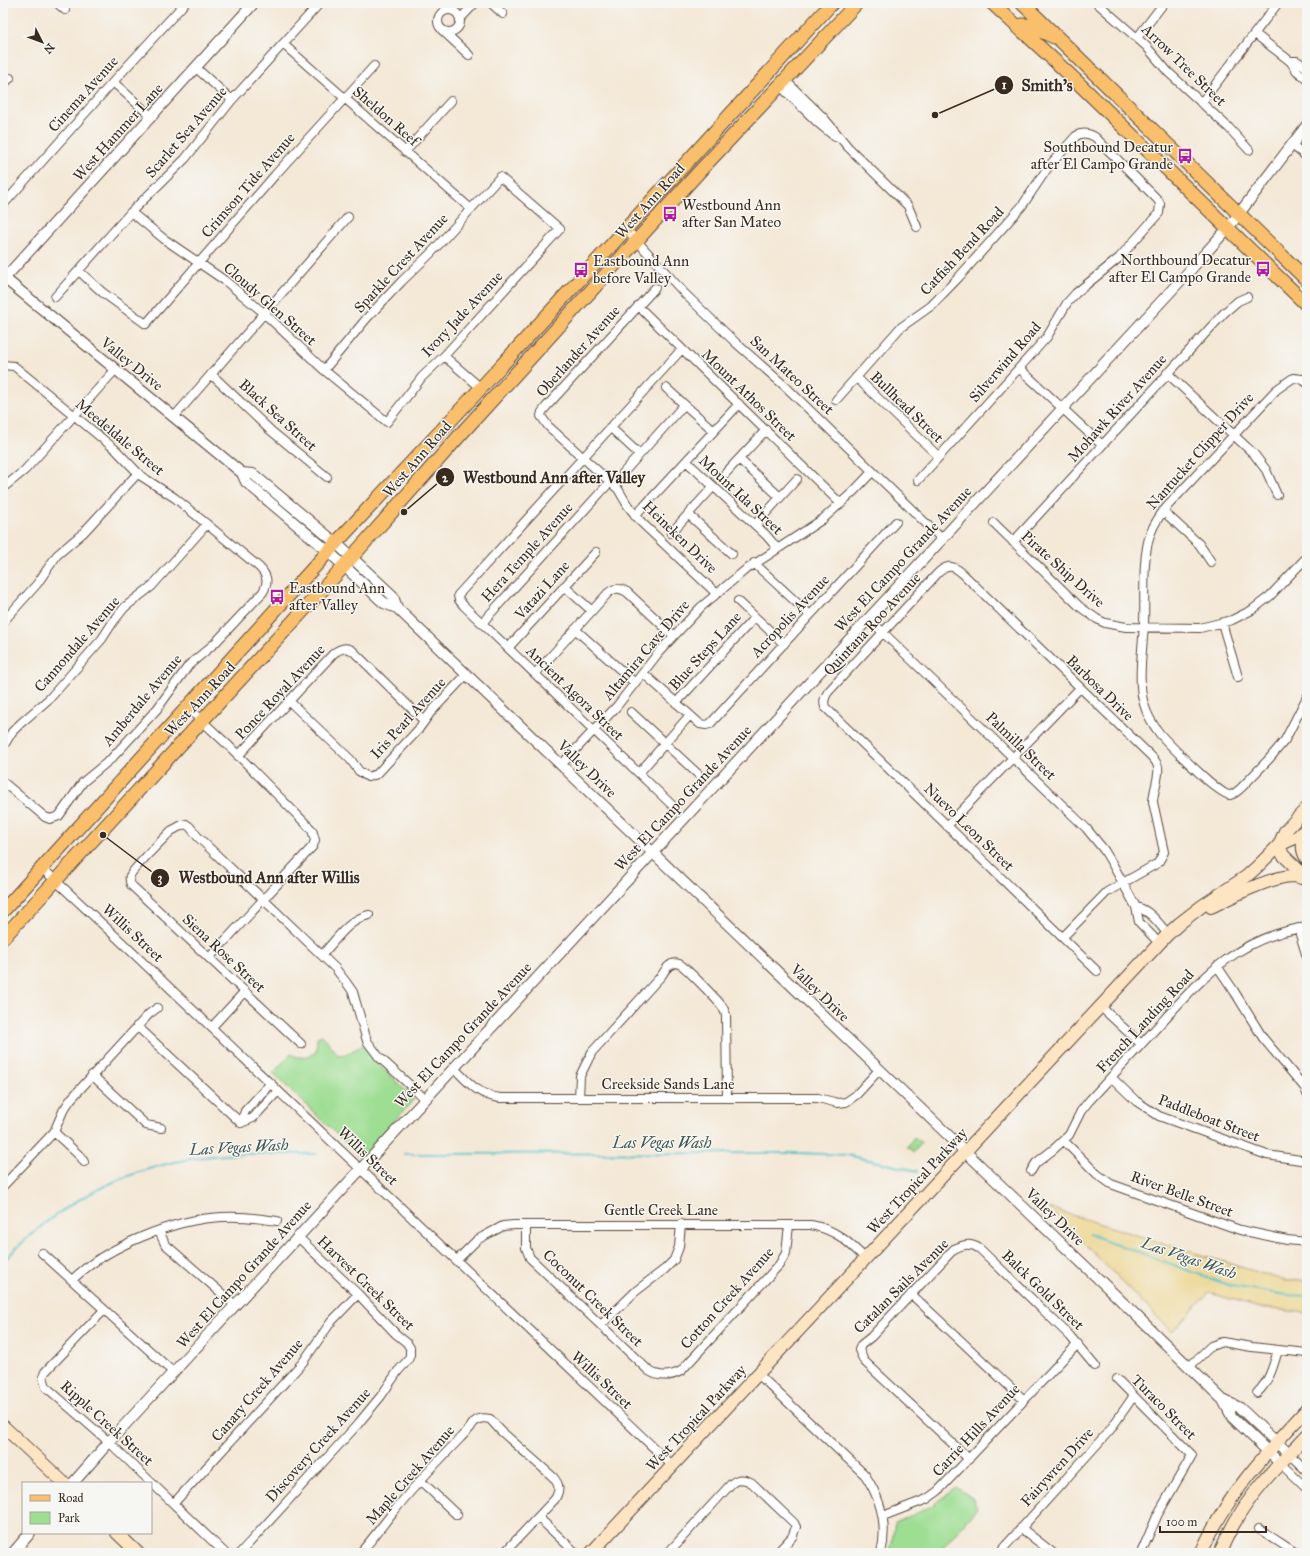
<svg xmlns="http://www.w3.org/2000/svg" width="1310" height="1556" font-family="'IM FELL Great Primer',serif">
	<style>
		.green { fill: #9ede93; stroke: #6c8458 }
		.sand { fill: #eeda9e; stroke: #94825e }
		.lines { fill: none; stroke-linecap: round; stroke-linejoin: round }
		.stream { stroke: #55c3ca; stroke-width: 2 }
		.minor-casing { stroke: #57463a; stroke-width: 10 }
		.tertiary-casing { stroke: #57463a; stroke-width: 12 }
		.secondary-casing { stroke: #57463a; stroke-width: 14 }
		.primary-casing { stroke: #57463a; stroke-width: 15 }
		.minor { stroke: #fff; stroke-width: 8 }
		.tertiary { stroke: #fff; stroke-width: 10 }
		.secondary { stroke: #fde5c4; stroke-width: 12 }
		.primary { stroke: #f9bf6c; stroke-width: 13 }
		.labels { text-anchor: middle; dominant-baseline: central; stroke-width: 3; stroke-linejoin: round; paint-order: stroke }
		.street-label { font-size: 15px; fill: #3b2a1e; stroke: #f6f6f2 }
		.poi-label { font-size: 15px; fill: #3b2a1e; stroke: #f6f6f2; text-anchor: start }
		.water-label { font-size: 16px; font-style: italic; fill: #435852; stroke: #f6f6f2 }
		.leader { fill: none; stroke: #3b2a1e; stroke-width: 1.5 }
		.callout-dot { fill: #3b2a1e; stroke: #f6f6f2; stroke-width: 1.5 }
		.mark-label { font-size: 12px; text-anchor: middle; font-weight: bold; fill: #fff }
		.callout-label { font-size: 16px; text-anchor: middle; font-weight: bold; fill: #3b2a1e; stroke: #f6f6f2; stroke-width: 3; stroke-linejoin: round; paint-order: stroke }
	</style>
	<rect width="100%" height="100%" fill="#f6f6f2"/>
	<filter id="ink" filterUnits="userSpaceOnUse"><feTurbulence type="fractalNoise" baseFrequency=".025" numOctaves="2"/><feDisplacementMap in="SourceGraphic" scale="8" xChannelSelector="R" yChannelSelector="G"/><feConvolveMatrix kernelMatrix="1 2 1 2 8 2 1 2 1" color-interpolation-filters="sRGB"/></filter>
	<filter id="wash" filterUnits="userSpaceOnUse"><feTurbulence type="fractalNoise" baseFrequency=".012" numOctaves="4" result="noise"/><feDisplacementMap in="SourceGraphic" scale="16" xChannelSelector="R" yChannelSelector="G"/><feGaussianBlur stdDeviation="0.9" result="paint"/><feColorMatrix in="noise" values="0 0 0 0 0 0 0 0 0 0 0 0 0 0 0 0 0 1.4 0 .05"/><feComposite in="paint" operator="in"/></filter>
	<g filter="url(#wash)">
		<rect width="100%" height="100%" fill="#f4e8d7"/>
		<path class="green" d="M322,1035C328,1041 332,1048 338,1055L347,1054L363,1045L378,1064L414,1099L361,1158L273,1073L291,1054C301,1060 307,1057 316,1052L317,1037Z
			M914,1137L921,1142L914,1152L907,1147Z
			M956,1487L972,1498L977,1508L939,1553H890L895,1523L932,1506Z"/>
		<path class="sand" d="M1049,1208L1286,1281L1307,1280V1313L1264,1308L1209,1293L1172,1332Z"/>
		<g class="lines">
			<path class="stream" d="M404,1154L799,1153L847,1155L917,1171
				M1089,1234L1231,1286L1287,1295L1307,1296
				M3,1262C54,1206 122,1169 197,1158C236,1152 277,1154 316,1154"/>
		</g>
	</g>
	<g filter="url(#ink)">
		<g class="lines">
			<defs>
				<path id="minor" d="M57,3L65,10
					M491,3L503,14
					M1097,3L1146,46L1168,72L1229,128L1249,150
					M438 21a11 11 0 1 1 22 0a11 11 0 1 1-22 0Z
					M460,19L475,3
					M442,30L469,55
					M1255,34L1290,61L1297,71L1307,79
					M1137,38L1164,3
					M283,44L471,209
					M1290,61H1297L1307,68
					M195,67L232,100
					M784,79L823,117L848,147L908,206L917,227
					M113,82L152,117
					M3,85L10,78
					M779,85L818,123L835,137
					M1201,103L1278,3
					M1292,145L1307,157
					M405,152L451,101
					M3,205L113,82L185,3
					M131,212L164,239L224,280L264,313L324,370L387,422L422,377L444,356L560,229L500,177L431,253L402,281L367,318L324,370
					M626,229L685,294L736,343L787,388L942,539
					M79,271L102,292L146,324L275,175L374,66
					M655,288L546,407L542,412L541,416L548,426L610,482L618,489L628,506L642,523L716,593
					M55,297L131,212L185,159L232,100L320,3
					M638,306L841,504
					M444,356L481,388
					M3,365L14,366L116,450L141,476L175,498L259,567C267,575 269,582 263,592L215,643L189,665L157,709L111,759L83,782L59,816L50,819L45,817L3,782
					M1020,369L1102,445
					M1167,373L1254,454L1266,470L1277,495
					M211,374L270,430L327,477
					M856,377L939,457
					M1307,383L1302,379L1293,378L1276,390L1175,498C1164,509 1155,520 1150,535C1142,558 1145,598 1144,623C1143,646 1137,683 1144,704C1147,715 1153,725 1160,734C1168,743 1220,796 1230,795C1235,794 1239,790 1242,787L1269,759L1285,740L1307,697
					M666,388L714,431
					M836,400L900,328L931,306L959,277L1022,206L1049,166L1076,136C1082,132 1088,133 1095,137L1158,200L1160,204L1159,213L1119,258L1076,293L1067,303L1047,337L918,480
					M174,417L348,217
					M610,427L639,454
					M739,459L780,497
					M686,461L766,535L777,548
					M623,473L684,405
					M722,477L766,430
					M3,488L25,470L116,369
					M1163,511L1199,544L1211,562
					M688,514L732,554
					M635,516L739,404
					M994,523L1080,607L1097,619L1105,623L1126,627L1200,628L1232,620L1252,610L1270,596L1307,557
					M755,525L797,479
					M671,533L713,487
					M1013,542L1224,313L1238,301L1247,297
					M754,563L810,615
					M564,586L592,611
					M738,601L784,644
					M869,619L1086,828L1104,850L1113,865L1136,907L1139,922L1159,943
					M3,622L37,584L57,555L83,533L138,473
					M482,623L610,482
					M1222,623L1238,677
					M575,629L635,683
					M508,648L596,552
					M643,673L700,724L706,725L710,724L896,522
					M535,674L608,593C614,588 619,587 627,592L673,635
					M289,701L350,759L359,771L368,777L377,774L418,730L431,712L467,674
					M676,703L755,617
					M188,708L229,746L312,830L315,840L313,846L209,958
					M631,712L700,776
					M3,747L12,732L21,723L50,698L102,639L113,622L125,607L152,586L207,524
					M238,756L333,654C339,649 346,646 353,651L424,721
					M561,765L617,706L659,652L701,607L744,571L823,519L853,492L872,472
					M639,773L690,715
					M672,805L464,606L459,600L458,595L682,349
					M947,826L1080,688
					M42,868L113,934L673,1466
					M1136,907C1150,910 1159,924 1168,934
					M1298,928L1307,957
					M1063,937L1107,892L1158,863L1164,852L1153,802C1153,792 1160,775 1158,767C1157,762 1154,759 1151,756L962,573C952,564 946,565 937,574L828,692C825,697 823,701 825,707L1097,971
					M322,955C335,941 349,919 369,915
					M1217,966L1234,991L1263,1038L1305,1088L1307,1094
					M1100,1006L1141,1044
					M137,1026L241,1123
					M212,1027L245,991
					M301,1044L131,885C130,882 129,878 130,876C131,871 165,837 171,831L182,825L186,824L190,827L198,837L335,968L346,982L353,992L367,1041L379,1057L425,1099
					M454,1068C469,1083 478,1095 500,1098H818L838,1103L846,1102L856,1095L879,1070
					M92,1075L146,1125L161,1128
					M1111,1077L1136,1101L1159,1116L1267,1155L1307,1161
					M579,1098L580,1076L592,1052L662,975C666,968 671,961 679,964C684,965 717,1000 722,1006C724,1009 725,1012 726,1015L727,1098
					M241,1123L245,1111L271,1083
					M241,1123L253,1118L278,1091
					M54,1132L81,1157L84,1162
					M1064,1141L1097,1174L1111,1184L1240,1230L1287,1240L1307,1242
					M1031,1171L1036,1163L1054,1149L1069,1135L1081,1111L1089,1101C1113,1075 1136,1050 1159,1025C1204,976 1238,937 1307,927
					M3,1186L54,1132L63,1111L71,1099L149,1014L157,1008
					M526,1225V1248L530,1258L649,1371C659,1377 670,1377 681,1371L779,1265L786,1253L789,1225
					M159,1231L165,1244L235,1305
					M42,1253L174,1373
					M456,1261L477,1240L484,1236L503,1226L514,1225H811C837,1230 848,1242 866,1259
					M72,1280C106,1247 174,1219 222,1217C240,1216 259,1218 277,1221
					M911,1294L1024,1400
					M104,1310L45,1372L43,1377L46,1387L109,1442L225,1553
					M601,1325L636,1291L665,1269L674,1260L679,1247L681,1224
					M1189,1367L1211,1346L1222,1342L1252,1347L1307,1353
					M758,1374L865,1475C881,1499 888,1525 881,1553
					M1117,1379L1192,1455L1158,1514L1141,1553
					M1257,1393C1270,1380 1273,1367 1278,1350
					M1289,1454L1307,1471
					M969,1459L864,1361L859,1350L861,1345L871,1337L954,1249C964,1244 971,1243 980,1249L1070,1336L1095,1366
					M1281,1464L1307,1489
					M421,1481L457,1515
					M174,1503L285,1382L303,1362L331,1322L358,1294
					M883,1516L927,1499L938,1491L1064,1358L1078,1344
					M538,1517L576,1553
					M1021,1528L1053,1553
					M1259,1529L1296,1553
					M240,1553L358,1424L381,1396L398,1371L408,1360L410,1355V1348L407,1343L396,1334L358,1294L298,1237
					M360,1553C373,1539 383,1524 395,1510C418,1481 444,1455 470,1428C475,1419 480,1417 490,1419L501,1431L553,1477C560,1485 560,1490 555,1499L504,1553
					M668,1553L731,1484C738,1478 744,1478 752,1483L794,1523L796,1527L792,1537L777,1553
					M999,1553L1110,1430L1133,1397"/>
				<path id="tertiary" d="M3,277L242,473L246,482L329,552L384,603L397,608L1109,1289L1223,1400L1232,1417L1281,1464
					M3,280L254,3
					M242,473L253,474L336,543L393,596L397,608
					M1223,1400L1240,1408L1289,1454
					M73,1483L109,1442L1193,267L1228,228L1307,125
					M13,1553L30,1533"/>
				<path id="secondary" d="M1307,834C1301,843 1301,850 1307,859
					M1279,845L1283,855L1307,878
					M1279,845L1297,837L1307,828
					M1211,907C1231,897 1270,877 1292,876C1297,876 1302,878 1307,880
					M3,1426L64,1483
					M117,1533L138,1553
					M591,1553L1168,934L1180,923L1202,906L1247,876L1258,866L1279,845L1285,831L1307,808
					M1201,1553C1228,1493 1263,1457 1307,1409
					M1220,1553C1230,1527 1247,1501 1265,1480C1278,1465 1293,1450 1307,1435"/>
				<path id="primary" d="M992,3L1069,74L1307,305
					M1022,3L1307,280
					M1018,28L1022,25H1027L1054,37
					M3,911L336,543L481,388L832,3
					M3,938L344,566L461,434L698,173L857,3"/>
			</defs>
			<use href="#minor" class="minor-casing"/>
			<use href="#tertiary" class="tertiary-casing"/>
			<use href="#secondary" class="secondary-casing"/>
			<use href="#primary" class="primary-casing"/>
			<use href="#minor" class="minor"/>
			<use href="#tertiary" class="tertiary"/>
			<use href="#secondary" class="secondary"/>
			<use href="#primary" class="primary"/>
		</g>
	</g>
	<defs>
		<symbol id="bus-bare" viewBox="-9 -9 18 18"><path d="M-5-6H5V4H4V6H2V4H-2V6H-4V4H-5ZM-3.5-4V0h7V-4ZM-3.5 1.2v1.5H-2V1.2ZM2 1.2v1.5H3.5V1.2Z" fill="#b5179e" stroke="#f6f6f2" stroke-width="2.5" paint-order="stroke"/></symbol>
	</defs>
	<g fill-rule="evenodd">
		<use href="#bus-bare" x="1174" y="145" width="22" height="22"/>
		<use href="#bus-bare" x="659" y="203" width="22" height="22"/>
		<use href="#bus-bare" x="1252" y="258" width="22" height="22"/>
		<use href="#bus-bare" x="570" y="259" width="22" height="22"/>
		<use href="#bus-bare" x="266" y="586" width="22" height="22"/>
	</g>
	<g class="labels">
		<g class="street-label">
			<text transform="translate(1184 65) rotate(44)">Arrow Tree Street</text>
			<text transform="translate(83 94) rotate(-48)">Cinema Avenue</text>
			<text transform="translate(386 116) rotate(41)">Sheldon Reef</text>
			<text transform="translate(118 132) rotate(-48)">West Hammer Lane</text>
			<text transform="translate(186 132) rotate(-49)">Scarlet Sea Avenue</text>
			<text transform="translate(248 185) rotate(-49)">Crimson Tide Avenue</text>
			<text transform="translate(650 201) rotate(-48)">West Ann Road</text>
			<text transform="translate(962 251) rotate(-47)">Catfish Bend Road</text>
			<text transform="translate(401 263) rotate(-47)">Sparkle Crest Avenue</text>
			<text transform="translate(270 304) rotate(41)">Cloudy Glen Street</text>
			<text transform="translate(462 314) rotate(-47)">Ivory Jade Avenue</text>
			<text transform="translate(578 351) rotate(-48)">Oberlander Avenue</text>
			<text transform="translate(1005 362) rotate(-49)">Silverwind Road</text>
			<text transform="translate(132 364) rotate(39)">Valley Drive</text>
			<text transform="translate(792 375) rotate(43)">San Mateo Street</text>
			<text transform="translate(749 395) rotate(44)">Mount Athos Street</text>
			<text transform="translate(907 407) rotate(44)">Bullhead Street</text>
			<text transform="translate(1117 408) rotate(-48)">Mohawk River Avenue</text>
			<text transform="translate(278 415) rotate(42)">Black Sea Street</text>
			<text transform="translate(120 437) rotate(40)">Meedeldale Street</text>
			<text transform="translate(1200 451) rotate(-48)">Nantucket Clipper Drive</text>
			<text transform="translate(417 459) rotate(-49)">West Ann Road</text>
			<text transform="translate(741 495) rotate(43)">Mount Ida Street</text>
			<text transform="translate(680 537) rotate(44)">Heineken Drive</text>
			<text transform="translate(527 552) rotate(-48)">Hera Temple Avenue</text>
			<text transform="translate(903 559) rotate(-47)">West El Campo Grande Avenue</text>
			<text transform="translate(1063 569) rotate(42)">Pirate Ship Drive</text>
			<text transform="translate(542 590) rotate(-48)">Vatazi Lane</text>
			<text transform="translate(790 616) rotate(-47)">Acropolis Avenue</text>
			<text transform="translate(872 624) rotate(-47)">Quintana Roo Avenue</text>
			<text transform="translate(77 644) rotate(-49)">Cannondale Avenue</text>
			<text transform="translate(646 650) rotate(-50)">Altamira Cave Drive</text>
			<text transform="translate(705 651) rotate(-48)">Blue Steps Lane</text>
			<text transform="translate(1100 688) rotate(44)">Barbosa Drive</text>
			<text transform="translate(280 692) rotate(-47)">Ponce Royal Avenue</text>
			<text transform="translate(575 693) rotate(44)">Ancient Agora Street</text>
			<text transform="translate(200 699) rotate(-47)">West Ann Road</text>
			<text transform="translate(142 700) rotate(-50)">Amberdale Avenue</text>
			<text transform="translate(408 718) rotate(-48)">Iris Pearl Avenue</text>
			<text transform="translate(1021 746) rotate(44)">Palmilla Street</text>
			<text transform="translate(587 769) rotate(44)">Valley Drive</text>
			<text transform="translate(683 798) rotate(-47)">West El Campo Grande Avenue</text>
			<text transform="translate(969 827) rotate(44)">Nuevo Leon Street</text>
			<text transform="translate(133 933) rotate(43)">Willis Street</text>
			<text transform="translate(224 953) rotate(43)">Siena Rose Street</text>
			<text transform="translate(820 993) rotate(44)">Valley Drive</text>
			<text transform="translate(1145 1021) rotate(-47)">French Landing Road</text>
			<text transform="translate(463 1035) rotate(-47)">West El Campo Grande Avenue</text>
			<text x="668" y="1084">Creekside Sands Lane</text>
			<text transform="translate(1209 1118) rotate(21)">Paddleboat Street</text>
			<text transform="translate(368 1156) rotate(44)">Willis Street</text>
			<text transform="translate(917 1181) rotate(-47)">West Tropical Parkway</text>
			<text transform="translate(1182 1194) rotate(20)">River Belle Street</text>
			<text x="661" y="1210">Gentle Creek Lane</text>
			<text transform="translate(1055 1217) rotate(44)">Valley Drive</text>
			<text transform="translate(244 1274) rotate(-48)">West El Campo Grande Avenue</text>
			<text transform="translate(366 1283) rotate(44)">Harvest Creek Street</text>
			<text transform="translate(901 1286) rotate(-45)">Catalan Sails Avenue</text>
			<text transform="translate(1043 1290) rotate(44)">Balck Gold Street</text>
			<text transform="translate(593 1298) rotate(44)">Coconut Creek Street</text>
			<text transform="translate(727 1298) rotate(-48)">Cotton Creek Avenue</text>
			<text transform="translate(602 1380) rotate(43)">Willis Street</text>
			<text transform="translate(257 1390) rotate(-49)">Canary Creek Avenue</text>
			<text transform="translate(1164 1407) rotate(45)">Turaco Street</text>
			<text transform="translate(696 1418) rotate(-47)">West Tropical Parkway</text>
			<text transform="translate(107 1423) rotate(42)">Ripple Creek Street</text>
			<text transform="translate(976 1430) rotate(-47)">Carrie Hills Avenue</text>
			<text transform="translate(318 1445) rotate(-48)">Discovery Creek Avenue</text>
			<text transform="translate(1057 1467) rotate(-48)">Fairywren Drive</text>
			<text transform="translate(410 1475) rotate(-49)">Maple Creek Avenue</text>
		</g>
		<g class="poi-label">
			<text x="1173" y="147" text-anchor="end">Southbound Decatur<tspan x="1173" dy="17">after El Campo Grande</tspan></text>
			<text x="682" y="205">Westbound Ann<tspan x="682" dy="17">after San Mateo</tspan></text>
			<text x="1251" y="260" text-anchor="end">Northbound Decatur<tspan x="1251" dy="17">after El Campo Grande</tspan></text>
			<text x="593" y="261">Eastbound Ann<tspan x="593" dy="17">before Valley</tspan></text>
			<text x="289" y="588">Eastbound Ann<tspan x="289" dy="17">after Valley</tspan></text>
		</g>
		<g class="water-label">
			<text x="662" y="1142">Las Vegas Wash</text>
			<text transform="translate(239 1147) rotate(-3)">Las Vegas Wash</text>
			<text transform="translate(1189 1258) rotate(19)">Las Vegas Wash</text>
		</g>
	</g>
	<path class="leader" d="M935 115L1004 85M404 512L445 477M103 835L160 878"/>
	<g class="callout-dot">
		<circle cx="935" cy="115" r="4"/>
		<circle cx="404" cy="512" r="4"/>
		<circle cx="103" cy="835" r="4"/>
		<circle cx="1004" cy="85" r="10"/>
		<circle cx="445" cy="477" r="10"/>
		<circle cx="160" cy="878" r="10"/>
	</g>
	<g class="mark-label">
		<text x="1004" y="89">1</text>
		<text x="445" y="482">2</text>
		<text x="160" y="882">3</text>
	</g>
	<g class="callout-label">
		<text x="1047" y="91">Smith's</text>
		<text x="554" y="483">Westbound Ann after Valley</text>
		<text x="269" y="883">Westbound Ann after Willis</text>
	</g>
	<rect width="1310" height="1556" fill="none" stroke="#f6f6f2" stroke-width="16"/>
	<rect x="22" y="1482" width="130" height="52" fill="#f6f6f2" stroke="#aba49d"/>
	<rect x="30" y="1495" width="20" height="6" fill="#f9bf6c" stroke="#aba49d"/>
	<text x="58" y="1502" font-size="12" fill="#3b2a1e">Road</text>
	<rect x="30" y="1512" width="20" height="12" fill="#9ede93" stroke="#aba49d"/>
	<text x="58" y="1522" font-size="12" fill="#3b2a1e">Park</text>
	<g transform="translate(42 42) rotate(132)" stroke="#f6f6f2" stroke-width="3" paint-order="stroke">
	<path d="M0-3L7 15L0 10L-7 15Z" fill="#3b2a1e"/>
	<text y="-6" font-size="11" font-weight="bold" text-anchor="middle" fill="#3b2a1e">N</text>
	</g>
	<path d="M1160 1526v6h106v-6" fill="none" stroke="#3b2a1e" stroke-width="2"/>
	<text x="1166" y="1526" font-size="12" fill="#3b2a1e" stroke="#f6f6f2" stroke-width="3" paint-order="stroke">100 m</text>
</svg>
